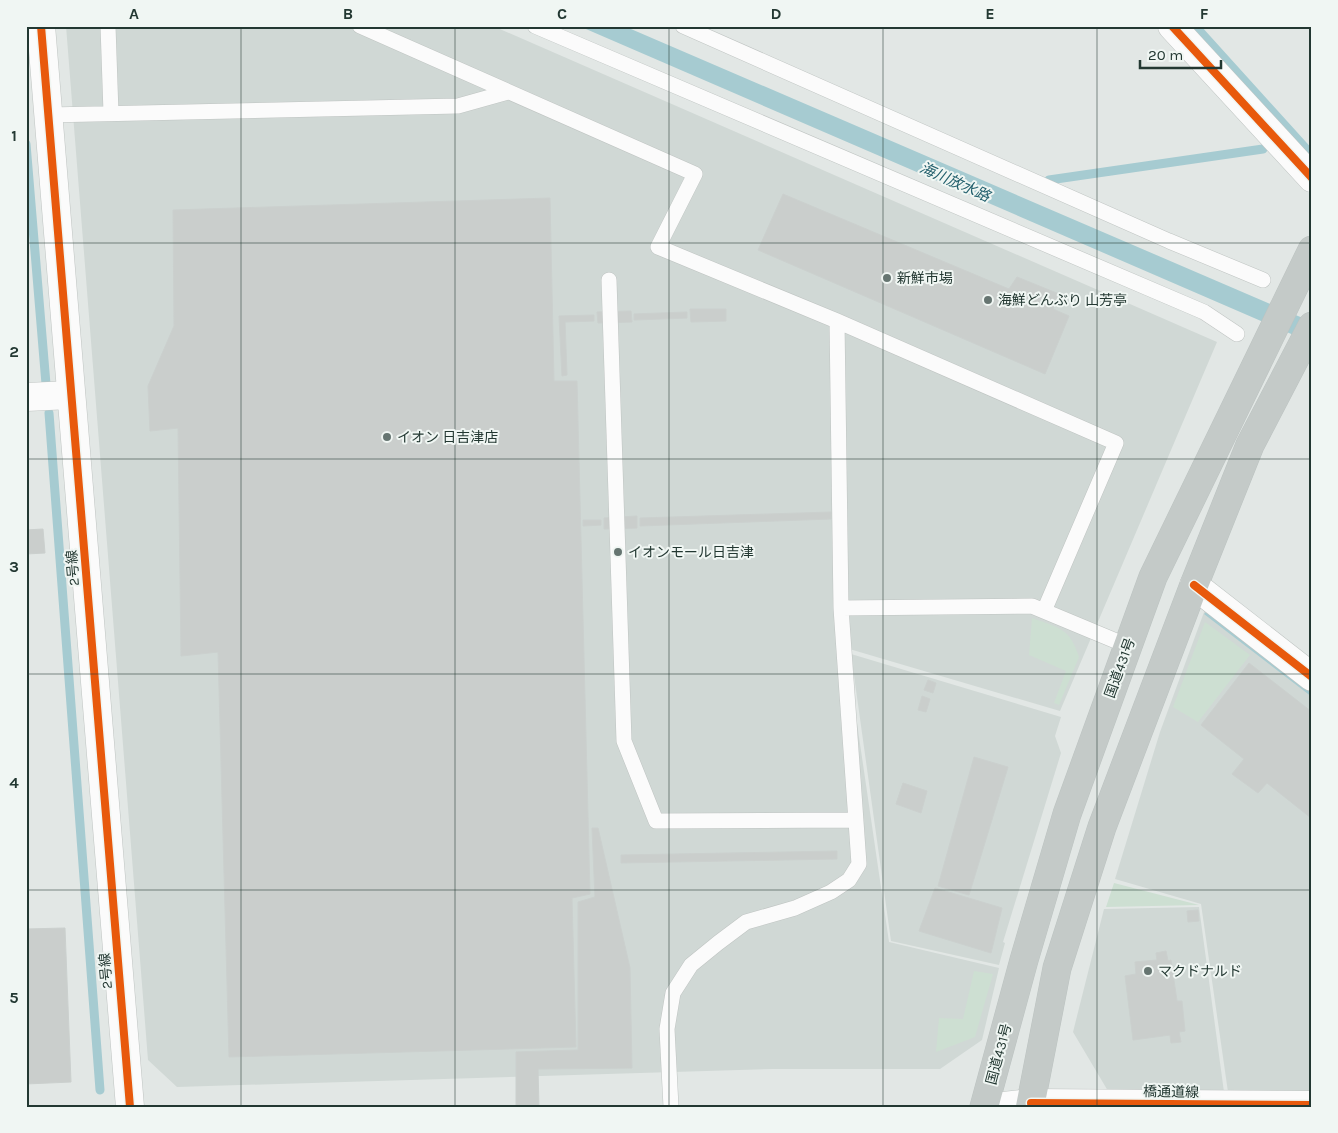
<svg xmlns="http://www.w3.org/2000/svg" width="1338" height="1133" font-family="Karla,'Noto Sans JP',sans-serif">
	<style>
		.built { fill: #d0d8d5 }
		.green { fill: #cddfd2 }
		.water { fill: #a6cbd1 }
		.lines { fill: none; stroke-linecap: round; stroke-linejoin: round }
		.stream { stroke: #a6cbd1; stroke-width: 9 }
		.building { fill: #cacecc; stroke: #cbd0ce }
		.service-casing { stroke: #bfc4c2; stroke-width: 16 }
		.minor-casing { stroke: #bfc4c2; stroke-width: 29 }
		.tertiary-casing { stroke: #bfc4c2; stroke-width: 29 }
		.secondary-casing { stroke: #bfc5c2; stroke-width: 29 }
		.trunk-casing { stroke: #bcc3c1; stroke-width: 29 }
		.service { stroke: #fbfbfb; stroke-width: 15 }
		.minor { stroke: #fbfbfb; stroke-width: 28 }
		.tertiary { stroke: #fbfbfb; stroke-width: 28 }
		.secondary { stroke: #fbfbfb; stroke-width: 28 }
		.trunk { stroke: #c4cac8; stroke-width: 28 }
		.cycleway-casing { stroke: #f0f6f3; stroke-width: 11 }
		.cycleway { stroke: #e8590c; stroke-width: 8 }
		.grid { fill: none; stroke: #233832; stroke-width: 1; stroke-opacity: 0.55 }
		.poi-dot { fill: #667571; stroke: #f0f6f3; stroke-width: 2 }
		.labels { text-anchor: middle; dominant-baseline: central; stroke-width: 4; stroke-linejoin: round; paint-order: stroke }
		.poi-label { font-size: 14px; fill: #233832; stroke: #f0f6f3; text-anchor: start }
		.street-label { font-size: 14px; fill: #233832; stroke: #f0f6f3 }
		.water-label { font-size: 15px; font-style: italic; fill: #23606d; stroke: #f0f6f3 }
		.neatline { fill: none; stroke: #233832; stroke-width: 2 }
		.grid-label { font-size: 16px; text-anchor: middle; font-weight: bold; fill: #233832 }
	</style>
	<rect width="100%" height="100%" fill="#e2e7e5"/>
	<path class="built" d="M66,26H493L1217,342L1060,711L846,648L889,942L999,968L982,1040L940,1069H773L177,1087L148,1060Z
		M1207,604L1312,686V1093L1228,1092L1201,904L1115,879L1160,732Z
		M851,654L1061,717L1055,736L1061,753L1003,942L1005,943L999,965L891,941Z
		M1199,907L1224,1092L1108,1091L1073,1032L1104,909Z"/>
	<path class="green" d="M1032,618C1059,628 1070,628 1079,657L1059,705L1054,703L1066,671L1029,655Z
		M1205,622L1250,655L1198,722L1173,707Z
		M1114,883L1199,905L1106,907Z
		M974,971L993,974L975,1037L936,1052L939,1018L963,1019Z"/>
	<path class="water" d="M579,26H624L1312,322V343Z
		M1209,609L1312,688V697L1204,614Z"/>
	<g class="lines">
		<path class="stream" d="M1195,26L1309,152
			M26,144L46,384
			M1049,180L1263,149
			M49,413L100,1090"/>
	</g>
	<path class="building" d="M783,194L1009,289L1017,277L1059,294L1053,309L1069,316L1045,374L758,250Z
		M550,198L554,381H577L590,894L572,898L576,1047L229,1057L218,652L181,656L178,428L150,431L148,386L174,326L173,210Z
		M690,309H726V321L691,322Z
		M631,311L632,322L598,323L597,312Z
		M687,312V318L634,320V314Z
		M594,315V321L565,322L567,375L562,376L559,316Z
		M831,512V519L640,526V518Z
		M637,516V528L604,529V518Z
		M583,520H601V525L583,526Z
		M43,529L45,553L26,554V530Z
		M1249,663L1312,712L1311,818L1267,783L1258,793L1232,774L1244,759L1201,725Z
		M928,680L936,683L933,693L924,690Z
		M922,696L930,699L926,712L918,710Z
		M974,757L1008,767L969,895L938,886Z
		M903,783L927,791L921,813L896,804Z
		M592,828H598L630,968L632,1068L538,1069L539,1107H516V1052L578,1050V902L595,897Z
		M837,851V859L621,863V855Z
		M935,888L1002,908L991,953L919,931Z
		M1198,910L1199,921L1188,922L1187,911Z
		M65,928L71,1082L26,1084V929Z
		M1166,951L1168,961L1171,960L1177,1001H1182L1185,1031L1179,1032L1181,1042L1171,1043L1170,1035L1133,1040L1125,976L1136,974L1135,962L1157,960L1156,953Z"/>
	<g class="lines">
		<defs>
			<path id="service" d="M108,26L111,113
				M360,26L695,174L658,247L837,321L1116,443L1044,611
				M535,26L1204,312L1237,334
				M683,26L1169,241L1263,280
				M48,115L458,106L508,92
				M609,280L624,741L656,821L856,820
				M841,608L1032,606L1128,646
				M671,1107L667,1029L673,993L691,965L718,943L746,922L795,908L831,892L849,880L859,864L841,608L837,321"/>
			<path id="minor" d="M1172,26L1312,178
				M26,397L71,395
				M1194,585L1312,677
				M1031,1103L1312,1105"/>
			<path id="tertiary" d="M41,26L130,1107"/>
			<path id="secondary" d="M995,1107L1031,1103"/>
			<path id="trunk" d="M984,1107L1024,960L1067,814L1153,577L1312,250
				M1030,1107L1057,968L1102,827L1194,585L1250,445L1312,326"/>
		</defs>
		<use href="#service" class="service-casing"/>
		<use href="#minor" class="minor-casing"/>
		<use href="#tertiary" class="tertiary-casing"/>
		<use href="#secondary" class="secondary-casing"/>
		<use href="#trunk" class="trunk-casing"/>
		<use href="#service" class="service"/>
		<use href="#minor" class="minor"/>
		<use href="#tertiary" class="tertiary"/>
		<use href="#secondary" class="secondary"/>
		<use href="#trunk" class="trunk"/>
		<defs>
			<path id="cycleway" d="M41,26L130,1107
				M1172,26L1312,178
				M1194,585L1312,677
				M1031,1103L1312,1105"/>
		</defs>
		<use href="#cycleway" class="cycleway-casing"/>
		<use href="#cycleway" class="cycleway"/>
	</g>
	<path class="grid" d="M241,26V1107M455,26V1107M669,26V1107M883,26V1107M1097,26V1107M26,243H1312M26,459H1312M26,674H1312M26,890H1312"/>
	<g class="poi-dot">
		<circle cx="887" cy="278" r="5"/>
		<circle cx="988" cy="300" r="5"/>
		<circle cx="387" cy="437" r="5"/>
		<circle cx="618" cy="552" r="5"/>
		<circle cx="1148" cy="971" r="5"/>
	</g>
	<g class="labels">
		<g class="poi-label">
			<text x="897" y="278">新鮮市場</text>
			<text x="998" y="300">海鮮どんぶり 山芳亭</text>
			<text x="397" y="437">イオン 日吉津店</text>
			<text x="628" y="552">イオンモール日吉津</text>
			<text x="1158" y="971">マクドナルド</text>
		</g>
		<g class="street-label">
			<text transform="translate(73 568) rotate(-95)">2号線</text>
			<text transform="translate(1120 668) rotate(-70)">国道431号</text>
			<text transform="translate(106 971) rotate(-95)">2号線</text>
			<text transform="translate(999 1054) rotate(-75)">国道431号</text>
			<text transform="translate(1171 1092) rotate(1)">橋通道線</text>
		</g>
		<g class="water-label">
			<text transform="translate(955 182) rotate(24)">海川放水路</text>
		</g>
	</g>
	<rect width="1338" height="1133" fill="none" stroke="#f0f6f3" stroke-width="55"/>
	<path d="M1140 60v8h81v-8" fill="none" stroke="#233832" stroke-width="2.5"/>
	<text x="1148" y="60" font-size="15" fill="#233832" stroke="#f0f6f3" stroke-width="4" paint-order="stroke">20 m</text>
	<rect x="28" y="28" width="1282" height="1078" class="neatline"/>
	<g class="grid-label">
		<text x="134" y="19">A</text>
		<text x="348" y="19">B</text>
		<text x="562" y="19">C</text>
		<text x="776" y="19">D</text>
		<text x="990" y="19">E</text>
		<text x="1204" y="19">F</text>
		<text x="14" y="141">1</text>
		<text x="14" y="357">2</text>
		<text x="14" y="572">3</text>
		<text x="14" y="788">4</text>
		<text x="14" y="1003">5</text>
	</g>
</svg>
